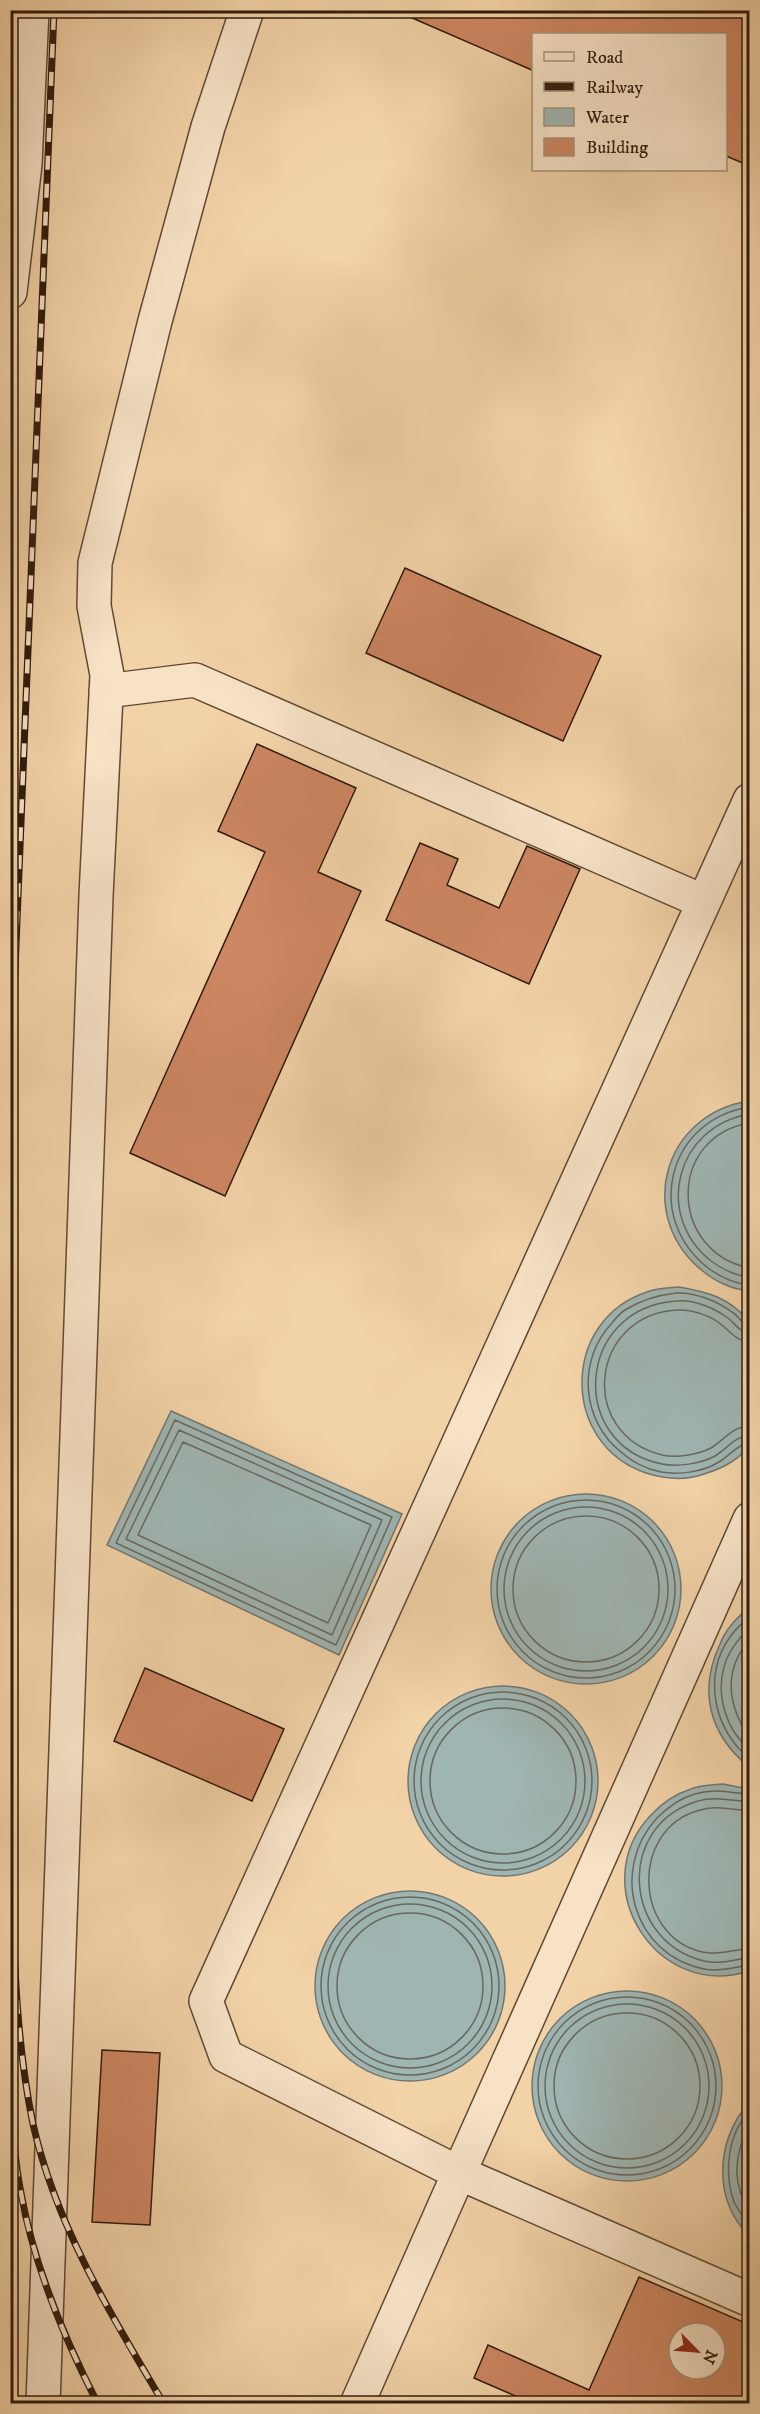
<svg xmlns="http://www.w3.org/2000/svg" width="760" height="2414" font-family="'IM FELL DW Pica',serif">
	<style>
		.water { fill: #9fb5b2; stroke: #737770; stroke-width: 1.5 }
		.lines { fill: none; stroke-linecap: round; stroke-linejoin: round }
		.shore { stroke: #686860; stroke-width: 1.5 }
		.building { fill: #cd8662; stroke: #301b0e; stroke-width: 1.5; fill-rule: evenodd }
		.minor-casing { stroke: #604934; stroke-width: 36 }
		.minor { stroke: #f7e2c6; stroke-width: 33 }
		.rail-casing { stroke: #301b0e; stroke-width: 7 }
		.rail { stroke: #f7e2c6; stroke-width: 4.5; stroke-dasharray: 14; stroke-linecap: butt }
	</style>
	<rect width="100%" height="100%" fill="#f2d2a7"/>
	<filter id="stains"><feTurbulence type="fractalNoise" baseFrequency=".00333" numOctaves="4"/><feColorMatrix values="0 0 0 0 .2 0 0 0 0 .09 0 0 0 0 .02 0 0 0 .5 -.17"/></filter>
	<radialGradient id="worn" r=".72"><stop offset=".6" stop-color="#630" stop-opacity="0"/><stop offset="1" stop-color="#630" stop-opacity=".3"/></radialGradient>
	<path class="water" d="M749,1101L750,1290C734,1291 715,1281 704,1272C634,1217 663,1114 749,1101Z
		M679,1287C709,1292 729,1298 749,1321V1445C740,1460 720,1469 704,1474C685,1481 665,1479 646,1473C560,1444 561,1320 647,1292C657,1288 669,1288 679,1287Z
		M171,1411L402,1514L339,1655L107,1545Z
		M491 1589a95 95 0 1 1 190 0a95 95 0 1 1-190 0Z
		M749,1609V1767C709,1734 698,1691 720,1644C725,1631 737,1616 749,1609Z
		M408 1781a95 95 0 1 1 190 0a95 95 0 1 1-190 0Z
		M723,1784L749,1789V1971C658,2001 584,1887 650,1816C661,1804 675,1794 691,1789C701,1785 713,1785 723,1784Z
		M315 1986a95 95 0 1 1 190 0a95 95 0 1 1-190 0Z
		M532 2086a95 95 0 1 1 190 0a95 95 0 1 1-190 0Z
		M749,2103V2235C712,2201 716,2138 749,2103Z"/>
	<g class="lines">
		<path class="shore" d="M750,1107C668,1119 643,1217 708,1268C719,1276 735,1284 750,1285
			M750,1114C676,1126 653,1215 711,1261C722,1269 736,1276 750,1277
			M750,1123C667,1136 668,1252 750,1268
			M750,1325C741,1324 739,1316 732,1312C717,1301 695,1292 676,1293C658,1295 641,1300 625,1310C620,1313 616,1318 612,1323C577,1360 581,1420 621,1452C632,1462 646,1469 661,1472C680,1475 703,1472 719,1462C729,1456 738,1444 750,1442
			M750,1332C738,1332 736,1324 728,1318C714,1308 694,1299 676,1301C576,1308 567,1445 662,1464C678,1467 700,1464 715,1456C727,1449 735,1436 750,1435
			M750,1341C736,1341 733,1334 723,1326C712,1316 692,1309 677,1310C590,1315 577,1434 662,1455C677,1458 697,1455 711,1448C724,1440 733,1426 750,1426
			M175,1420L392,1517L336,1645L116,1543Z
			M179,1430L382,1520L332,1635L126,1539Z
			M183,1442L371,1525L328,1623L138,1535Z
			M497 1589a89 89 0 1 1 178 0a89 89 0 1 1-178 0Z
			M504 1589a82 82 0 1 1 164 0a82 82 0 1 1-164 0Z
			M513 1589a73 73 0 1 1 146 0a73 73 0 1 1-146 0Z
			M750,1616C743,1623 735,1629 730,1637C702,1675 714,1731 750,1759
			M750,1627C739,1638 728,1651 724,1667C716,1695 726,1731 750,1749
			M750,1640C722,1670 728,1707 750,1738
			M414 1781a89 89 0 1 1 178 0a89 89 0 1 1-178 0Z
			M421 1781a82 82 0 1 1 164 0a82 82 0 1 1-164 0Z
			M430 1781a73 73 0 1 1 146 0a73 73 0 1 1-146 0Z
			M750,1794C728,1793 718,1788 695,1794C680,1798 667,1808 657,1818C609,1870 633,1955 704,1969C720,1972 735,1967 750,1965
			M750,1802C731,1801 714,1795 695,1802C615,1828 624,1942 704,1961C720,1965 734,1959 750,1958
			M750,1811C731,1810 719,1805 700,1810C627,1829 634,1944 709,1953C723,1954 736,1949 750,1949
			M321 1986a89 89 0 1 1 178 0a89 89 0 1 1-178 0Z
			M328 1986a82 82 0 1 1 164 0a82 82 0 1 1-164 0Z
			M337 1986a73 73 0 1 1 146 0a73 73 0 1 1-146 0Z
			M538 2086a89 89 0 1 1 178 0a89 89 0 1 1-178 0Z
			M545 2086a82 82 0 1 1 164 0a82 82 0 1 1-164 0Z
			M554 2086a73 73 0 1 1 146 0a73 73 0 1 1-146 0Z
			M750,2111C727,2134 724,2173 734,2202C738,2210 745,2219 750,2226
			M750,2122C735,2154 730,2181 750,2212"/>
	</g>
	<path class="building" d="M413,10H750V166L726,156V34H534V71L410,17Z
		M405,568L601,656L563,741L366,653Z
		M257,744L356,788L318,872L361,891L225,1196L130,1153L265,852L218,831Z
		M420,843L458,859L447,885L499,908L527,846L580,869L529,984L386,920Z
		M145,1668L284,1729L252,1801L114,1741Z
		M102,2050L160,2053L150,2225L92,2222Z
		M639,2277L750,2325V2404H526L527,2401L474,2378L488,2345L589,2390ZM679,2333H715V2369H679Z"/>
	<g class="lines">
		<defs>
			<path id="minor" d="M10,292L25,164L32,10
				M106,691L195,680L702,901
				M750,800L206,2001L226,2056L459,2173L750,1519
				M43,2404L96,896L107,675L94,606L95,563L155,321L208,127L247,10
				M357,2404L459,2173L750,2300"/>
		</defs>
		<use href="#minor" class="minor-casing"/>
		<use href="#minor" class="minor"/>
		<defs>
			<path id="rail" d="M10,1093L54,10
				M11,1860C14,1948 15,2037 33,2124C56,2226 111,2315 164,2404
				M10,2107C14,2136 15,2165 21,2193C34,2266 64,2338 98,2404"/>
		</defs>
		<use href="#rail" class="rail-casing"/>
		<use href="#rail" class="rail"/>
	</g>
	<rect width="760" height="2414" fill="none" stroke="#f2d2a7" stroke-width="36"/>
	<rect x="12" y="12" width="736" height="2390" fill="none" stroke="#301b0e" stroke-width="3"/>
	<rect x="18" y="18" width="724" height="2378" fill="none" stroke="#301b0e" stroke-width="1.5"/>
	<rect x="532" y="33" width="195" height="138" fill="#f7e2c6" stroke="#a7927c" stroke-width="1.5"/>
	<rect x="544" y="52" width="30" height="9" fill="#f7e2c6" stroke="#a7927c" stroke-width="1.5"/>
	<text x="586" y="63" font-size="18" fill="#301b0e">Road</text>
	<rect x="544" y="82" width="30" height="9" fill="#301b0e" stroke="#a7927c" stroke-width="1.5"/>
	<text x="586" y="93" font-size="18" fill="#301b0e">Railway</text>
	<rect x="544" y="108" width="30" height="18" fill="#9fb5b2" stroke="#a7927c" stroke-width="1.5"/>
	<text x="586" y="123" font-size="18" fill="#301b0e">Water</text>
	<rect x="544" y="138" width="30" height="18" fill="#cd8662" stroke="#a7927c" stroke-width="1.5"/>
	<text x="586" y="153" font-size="18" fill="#301b0e">Building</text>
	<g transform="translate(697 2351) rotate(115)"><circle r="28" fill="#f7e2c6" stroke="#a7927c" stroke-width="1.5"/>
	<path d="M0-4.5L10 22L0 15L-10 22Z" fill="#8f2418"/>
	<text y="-9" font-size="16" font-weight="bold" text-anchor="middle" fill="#301b0e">N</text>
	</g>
	<rect width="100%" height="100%" filter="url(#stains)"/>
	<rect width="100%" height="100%" fill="url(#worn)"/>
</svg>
